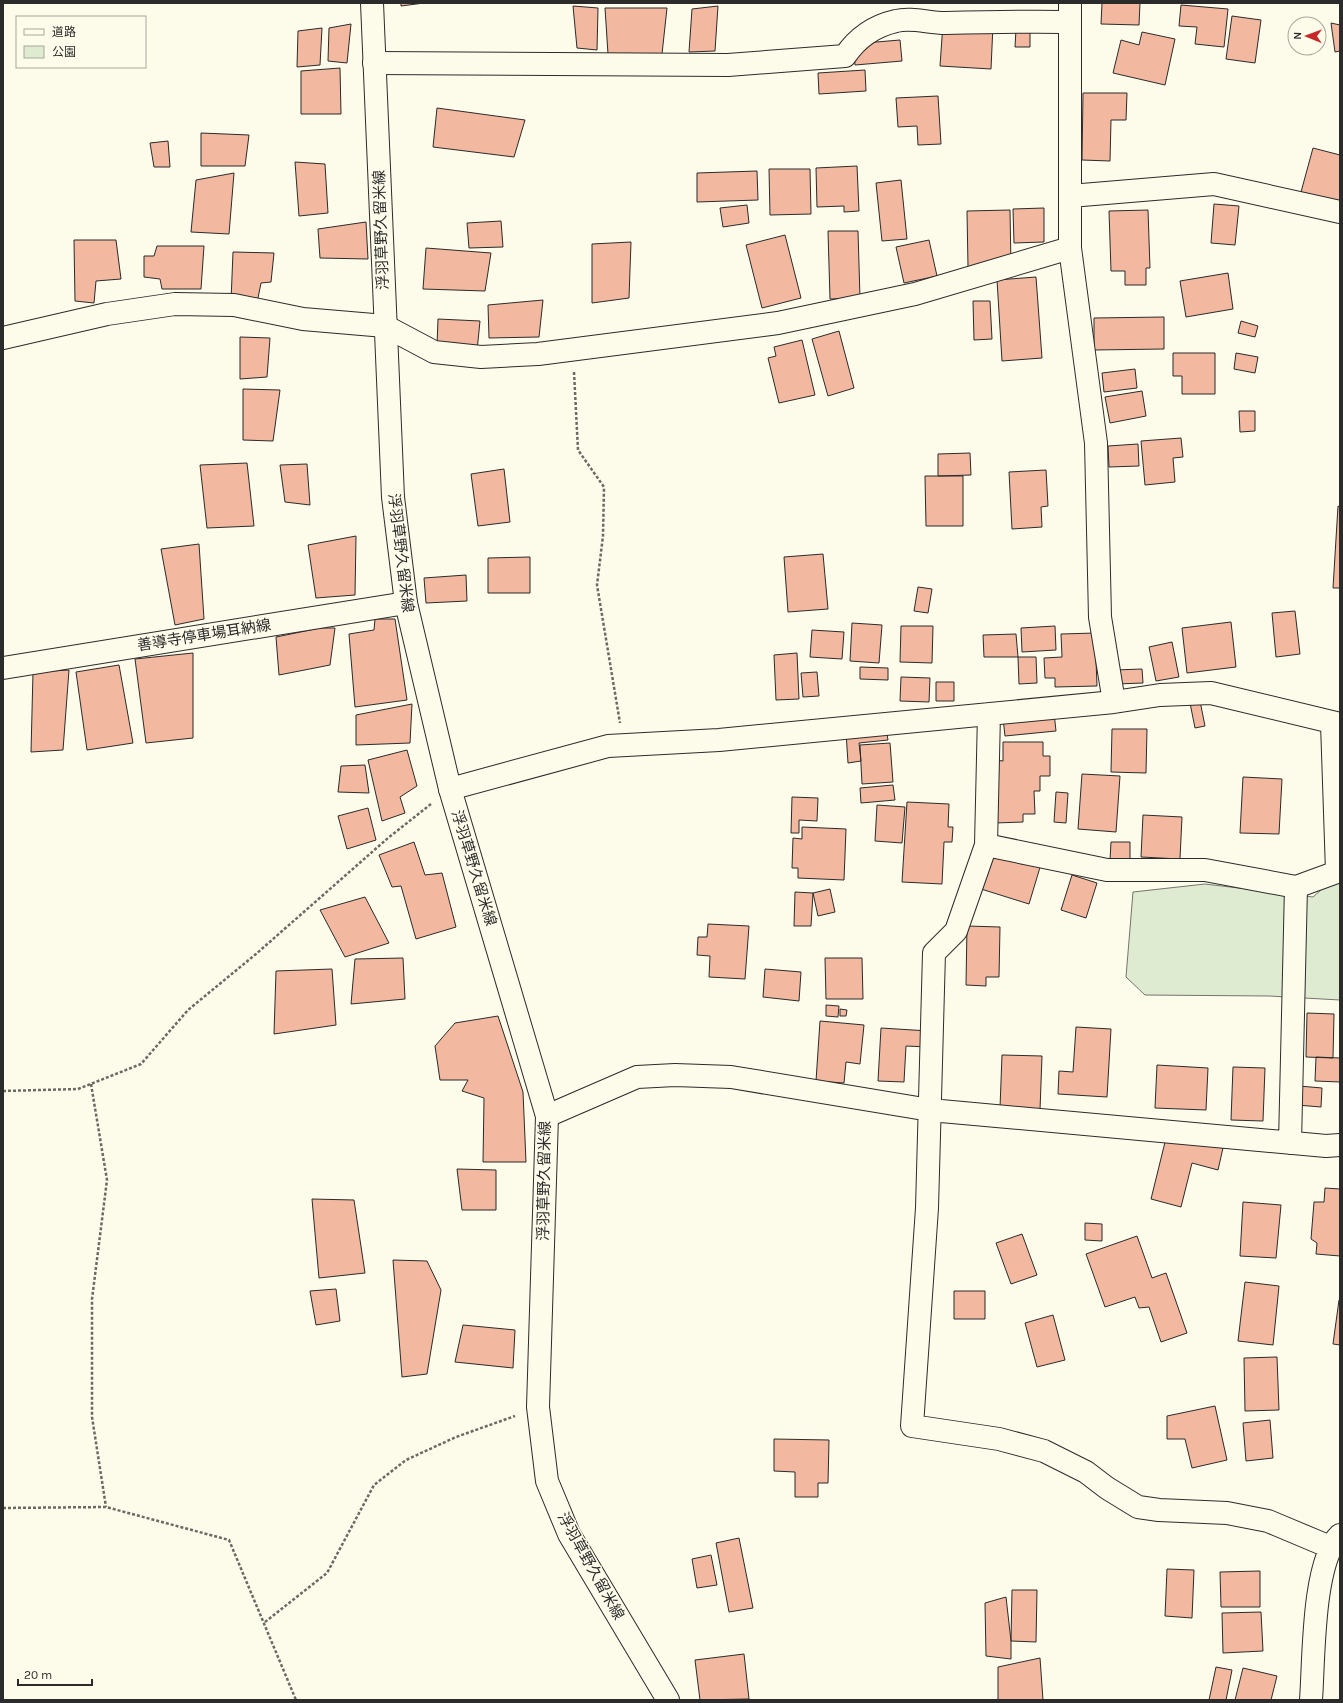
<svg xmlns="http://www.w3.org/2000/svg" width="1343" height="1703" font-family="Karla,'Noto Sans JP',sans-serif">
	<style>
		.green { fill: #deebd1; stroke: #74746e }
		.building { fill: #f2b8a0; stroke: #2b2b2b }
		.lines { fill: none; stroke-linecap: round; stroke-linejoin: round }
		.street-casing { stroke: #2b2b2b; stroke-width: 24 }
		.secondary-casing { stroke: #2b2b2b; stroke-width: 24 }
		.primary-casing { stroke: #2b2b2b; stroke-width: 24 }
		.path { stroke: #6a6964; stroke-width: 2.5; stroke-dasharray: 3 2; stroke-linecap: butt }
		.street { stroke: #fdfbea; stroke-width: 22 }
		.secondary { stroke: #fdfbea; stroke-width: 22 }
		.primary { stroke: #fdfbea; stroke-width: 22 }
		.labels { text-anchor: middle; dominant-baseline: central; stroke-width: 3; stroke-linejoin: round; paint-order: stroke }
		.street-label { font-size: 15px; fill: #2b2b2b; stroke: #fdfbea }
	</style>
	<rect width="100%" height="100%" fill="#fdfbea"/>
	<path class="green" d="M1340,873V1000L1269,996L1145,995L1126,977L1133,892L1205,884L1313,897Z"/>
	<path class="building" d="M401,3H424L401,6Z
		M1102,3H1140L1139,25L1101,24Z
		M1181,5L1228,9L1224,47L1195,44L1197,27L1179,26Z
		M573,6L598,8L597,50L577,48Z
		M718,6L715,51L689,52L692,9Z
		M605,8H667L662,54H608Z
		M1232,16L1261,20L1255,63L1226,59Z
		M943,23L993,25L991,69L940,66Z
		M1331,23L1340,25V51L1335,52Z
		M351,24L347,63L328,61L329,28Z
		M322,28L320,65L297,67L298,31Z
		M1016,29L1030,30V47H1015Z
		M1142,32L1175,39L1165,85L1113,73L1121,40L1139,45Z
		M900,40L902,61L855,65L853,44Z
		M340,68L341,114H301V71Z
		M865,70L866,91L819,94L818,73Z
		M1083,93H1127L1126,120H1111L1110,161L1082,160Z
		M938,96L941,144L918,145L917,126L898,127L896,98Z
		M437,108L525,120L514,157L433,147Z
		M201,133L249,135L245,166H201Z
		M168,141L170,167H154L150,143Z
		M1313,148L1340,155V203L1301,192Z
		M295,162L325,164L328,213L299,216Z
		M857,166L859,211L844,212V206L817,207L816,168Z
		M769,169H810L811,214L770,215Z
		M757,171L758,200L697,202V173Z
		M234,173L229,234L191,232L196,180Z
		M901,180L907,239L882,241L876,183Z
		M1214,204L1239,206L1235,245L1211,243Z
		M747,205L749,223L723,227L720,208Z
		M1044,208V242L1014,243L1013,209Z
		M1010,210L1011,266L968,267L967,211Z
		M1148,210L1150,268H1146V285H1125V271H1111L1109,211Z
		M501,221L503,247L469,248L467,223Z
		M366,222L368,259L320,258L318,229Z
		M828,231H858L860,298L830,299Z
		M785,235L801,298L762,308L746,245Z
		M74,240H116L121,279L96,281L94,303L75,301Z
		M929,240L937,276L904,283L896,247Z
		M631,242L629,298L592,303V244Z
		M157,246H204L201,289H162L160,279L144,277V256H154Z
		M426,248L491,253L485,291L423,289Z
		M233,252L274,253L271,282L261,283L257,303L231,301Z
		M1228,273L1233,309L1186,317L1180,281Z
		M1036,277L1042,358L1002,361L997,280Z
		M543,300L539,337L489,338L488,305Z
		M973,301H990L992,339L974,340Z
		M1164,317V349L1094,350V318Z
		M438,319L480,321L477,351L437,346Z
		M1241,321L1258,326L1255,337L1238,333Z
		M839,331L854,388L828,396L812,339Z
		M240,337L270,338L267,377L240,379Z
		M802,340L815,395L779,403L768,358L776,356L774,347Z
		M1173,353H1215V394H1182V376H1173Z
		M1236,353L1258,357L1255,373L1234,369Z
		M1135,369L1137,388L1104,392L1102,373Z
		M243,389L280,390L273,441L243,440Z
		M1142,391L1146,416L1110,423L1105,397Z
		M1239,411H1255V431L1240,432Z
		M1181,438L1183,457L1173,458L1175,482L1145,485L1141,441Z
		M1138,444L1139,466L1109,467L1108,446Z
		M970,453L971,475L938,476V454Z
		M247,463L254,526L207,528L200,465Z
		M307,464L310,505L285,502L280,465Z
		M504,469L510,522L478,526L471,474Z
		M1046,470L1048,506L1041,507L1042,527L1012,529L1009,472Z
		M925,476H963V526H926Z
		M1338,506L1340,507V588H1333Z
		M356,536L355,595L316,598L308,545Z
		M199,544L204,619L175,625L161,549Z
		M823,554L828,609L788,612L784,557Z
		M530,557V593H488V558Z
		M466,575L467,601L426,603L424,578Z
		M918,587L932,589L928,613L914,611Z
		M1295,611L1300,654L1276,657L1272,613Z
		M375,619H395L407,700L355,707L349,634L374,630Z
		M1231,622L1236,667L1187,673L1182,628Z
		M852,623L882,625L879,663L850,661Z
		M901,626H933L932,663L900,662Z
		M1055,626L1056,650L1022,652L1021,628Z
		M320,628H335L330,665L279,675L276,637Z
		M812,630L844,632L842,659L810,657Z
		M1095,633L1097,686L1055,687V678H1045L1044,658L1062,657L1061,634Z
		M1016,634L1018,657H984L983,635Z
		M1172,642L1179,677L1156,681L1149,647Z
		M193,653V738L146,743L135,659Z
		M797,653L799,699L776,700L774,655Z
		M1018,657H1036L1037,683L1019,684Z
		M119,665L133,743L87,750L76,672Z
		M860,667L888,668V680L860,679Z
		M1142,669L1143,683L1116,684L1115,670Z
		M69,670L63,750L31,752L33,672Z
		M817,672L819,696L803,697L801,673Z
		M901,677L930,678L929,702L900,701Z
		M936,682H954V701H936Z
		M1200,701L1205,726L1195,728L1190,703Z
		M412,704L410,743L356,745V715Z
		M1054,713L1056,731L1005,736L1003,718Z
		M886,728L888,740L859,743L861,761L848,763L846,732Z
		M1112,729H1147L1146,773L1111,772Z
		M1003,742H1043V756H1050V776H1040V791H1034L1035,814H1023V822L995,823V760L1003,761Z
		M890,743L893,782L862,784L860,745Z
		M407,750L417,786L400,797L405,813L382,821L368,760Z
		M365,765L369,793L338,792L341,766Z
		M1082,774L1120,776L1116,832L1078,829Z
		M1243,777L1282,779L1279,834L1240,833Z
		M893,785L895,800L861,803L860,788Z
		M1056,792L1068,793L1066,823L1054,822Z
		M792,797L818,798L817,821L799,820V833H791Z
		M907,802L949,804L948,827H953L952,842H944L942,884L902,882Z
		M877,805L905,807L902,843L875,841Z
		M368,808L376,840L347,849L338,816Z
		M1143,815L1182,817L1180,859L1141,857Z
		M802,827L846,829L844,880L798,878V868H792L793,838L802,839Z
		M414,842L425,875L442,873L456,927L416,939L401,886L392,887L379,855Z
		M1111,842H1130V861L1110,860Z
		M992,855L1022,864L1024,858L1041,864L1029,904L981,889Z
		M1072,875L1097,883L1086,918L1061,910Z
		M830,889L835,912L818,916L813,893Z
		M795,892L813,893L811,926H794Z
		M365,897L389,943L345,957L320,910Z
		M708,924L749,926L745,979L709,977L710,956L697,955L698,937H707Z
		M967,926L1000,927L999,977H986V986L966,985Z
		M403,958L405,999L351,1004L355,959Z
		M825,958H862L863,999H826Z
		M332,969L336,1025L274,1034L276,971Z
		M765,969L801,972L799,1001L763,997Z
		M826,1005L839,1006L838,1017L826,1016Z
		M840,1009L847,1010L846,1016H840Z
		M1307,1013L1334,1014L1333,1058L1306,1057Z
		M498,1016L523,1092L526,1162H483L484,1098L462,1091L468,1080H440L435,1046L455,1023Z
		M820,1021L864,1025L860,1064L846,1062L844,1083L816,1081Z
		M1076,1027L1111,1029L1107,1097L1058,1094L1059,1071L1073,1072Z
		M881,1028L929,1031L928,1047L906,1046L904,1082L878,1081Z
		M1002,1055L1042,1056L1040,1110L1000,1108Z
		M1316,1057L1340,1058V1082L1315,1081Z
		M1157,1065L1208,1068L1206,1110L1155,1108Z
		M1233,1067L1265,1068L1263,1121L1231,1120Z
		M1299,1086L1322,1088L1321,1107L1297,1105Z
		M1167,1134L1223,1148L1218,1170L1192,1163L1181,1207L1151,1199Z
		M457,1169L496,1170V1210H462Z
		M1325,1188L1340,1189V1256L1316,1254L1317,1243L1311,1239L1314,1202H1324Z
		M312,1199L354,1200L365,1273L319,1278Z
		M1243,1202L1281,1205L1276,1258L1240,1256Z
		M1085,1223L1102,1224V1241L1085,1240Z
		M1022,1234L1037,1275L1011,1284L996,1243Z
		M1137,1236L1152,1278L1166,1273L1187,1333L1161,1342L1149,1307L1139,1308L1135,1297L1105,1307L1086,1254Z
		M393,1260L427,1261L441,1290L427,1374L402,1377Z
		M1245,1282L1279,1286L1273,1345L1238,1341Z
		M336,1289L340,1321L316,1325L310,1291Z
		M954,1291H985V1319H954Z
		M1340,1299V1345L1333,1344L1339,1300Z
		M1053,1315L1065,1360L1037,1367L1025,1323Z
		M463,1325L515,1330L513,1368L455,1362Z
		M1277,1357L1279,1410L1245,1411L1244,1358Z
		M1215,1406L1227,1460L1192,1468L1185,1439H1167V1416Z
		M1270,1420L1273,1458L1246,1461L1243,1423Z
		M774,1439L829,1440L828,1483H818V1497H795V1472L774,1471Z
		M739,1538L753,1608L729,1612L716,1543Z
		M711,1555L717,1585L697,1588L692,1559Z
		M1167,1569L1194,1570L1192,1618L1165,1616Z
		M1260,1571V1607H1221L1220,1572Z
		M1012,1590H1037L1036,1642L1011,1641Z
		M1006,1597L1011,1641V1659L986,1656L985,1603Z
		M1261,1612L1263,1651L1223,1653L1222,1613Z
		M744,1654L749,1699L700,1700L695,1660Z
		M1040,1658L1043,1700H998V1667Z
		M1216,1667L1232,1670L1226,1700H1209Z
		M1243,1668L1277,1676L1271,1700H1235Z"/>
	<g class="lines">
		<defs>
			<path id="street" d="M1070,3V248L1096,443L1100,617L1114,702
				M374,63L728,65L845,56C857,38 874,26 896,21C911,17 929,23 945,23C986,22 1028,21 1069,22
				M1070,196L1214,184L1340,212
				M3,338L107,314L175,304L234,305L303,319L385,326L434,352L481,357L538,354L778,323L915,294L1070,248
				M989,714L986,845L956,931L934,953L927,1208L912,1426L999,1439L1044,1451L1086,1472L1107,1488L1138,1507L1159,1510L1227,1513L1268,1521L1330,1547
				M450,789L608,746L719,740L1114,702L1160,695L1211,693L1340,724
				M986,845L1107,870H1205L1296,887L1337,872L1332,723
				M547,1116L637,1077L675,1075L731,1077L930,1110L1326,1146L1340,1145
				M1290,1143L1296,887
				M1311,1700C1314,1661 1312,1562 1340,1535"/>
			<path id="secondary" d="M3,668L406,603"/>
			<path id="primary" d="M372,3L393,497L406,603L450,789L547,1116L538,1407L547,1481L569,1534L668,1700"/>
		</defs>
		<use href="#street" class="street-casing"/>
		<use href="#secondary" class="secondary-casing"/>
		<use href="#primary" class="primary-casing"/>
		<path class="path" d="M574,372L578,450L604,487L603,536L597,585L620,723
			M91,1084L107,1180L92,1299V1417L106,1507
			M3,1091L78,1089L141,1064L188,1010L256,954L388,838L431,804
			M3,1508L106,1507L229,1540L296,1700
			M265,1622L327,1573L374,1485L406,1460L456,1437L515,1416"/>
		<use href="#street" class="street"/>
		<use href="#secondary" class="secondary"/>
		<use href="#primary" class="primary"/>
	</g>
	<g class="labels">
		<g class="street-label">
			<text transform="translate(381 230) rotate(-92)">浮羽草野久留米線</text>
			<text transform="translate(401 553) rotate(83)">浮羽草野久留米線</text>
			<text transform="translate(204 635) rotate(-9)">善導寺停車場耳納線</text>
			<text transform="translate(474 868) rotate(73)">浮羽草野久留米線</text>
			<text transform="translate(544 1181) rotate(-89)">浮羽草野久留米線</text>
			<text transform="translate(591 1566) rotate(61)">浮羽草野久留米線</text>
		</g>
	</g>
	<rect width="1343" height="1703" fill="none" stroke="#2b2b2b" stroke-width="8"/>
	<rect x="16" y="16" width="130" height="52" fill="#fdfbea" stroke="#a9a89e"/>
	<rect x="24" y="29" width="20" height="6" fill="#fdfbea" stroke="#a9a89e"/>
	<text x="52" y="36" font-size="12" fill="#2b2b2b">道路</text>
	<rect x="24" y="46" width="20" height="12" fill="#deebd1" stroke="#a9a89e"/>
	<text x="52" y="56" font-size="12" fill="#2b2b2b">公園</text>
	<g transform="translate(1307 36) rotate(271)"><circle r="19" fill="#fdfbea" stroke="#a9a89e"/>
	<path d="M0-3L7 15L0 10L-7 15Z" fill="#c62828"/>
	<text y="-6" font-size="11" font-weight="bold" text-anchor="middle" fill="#2b2b2b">N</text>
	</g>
	<path d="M18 1679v6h74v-6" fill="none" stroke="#2b2b2b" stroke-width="2"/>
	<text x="24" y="1679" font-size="12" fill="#2b2b2b" stroke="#fdfbea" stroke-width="3" paint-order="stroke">20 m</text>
</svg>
